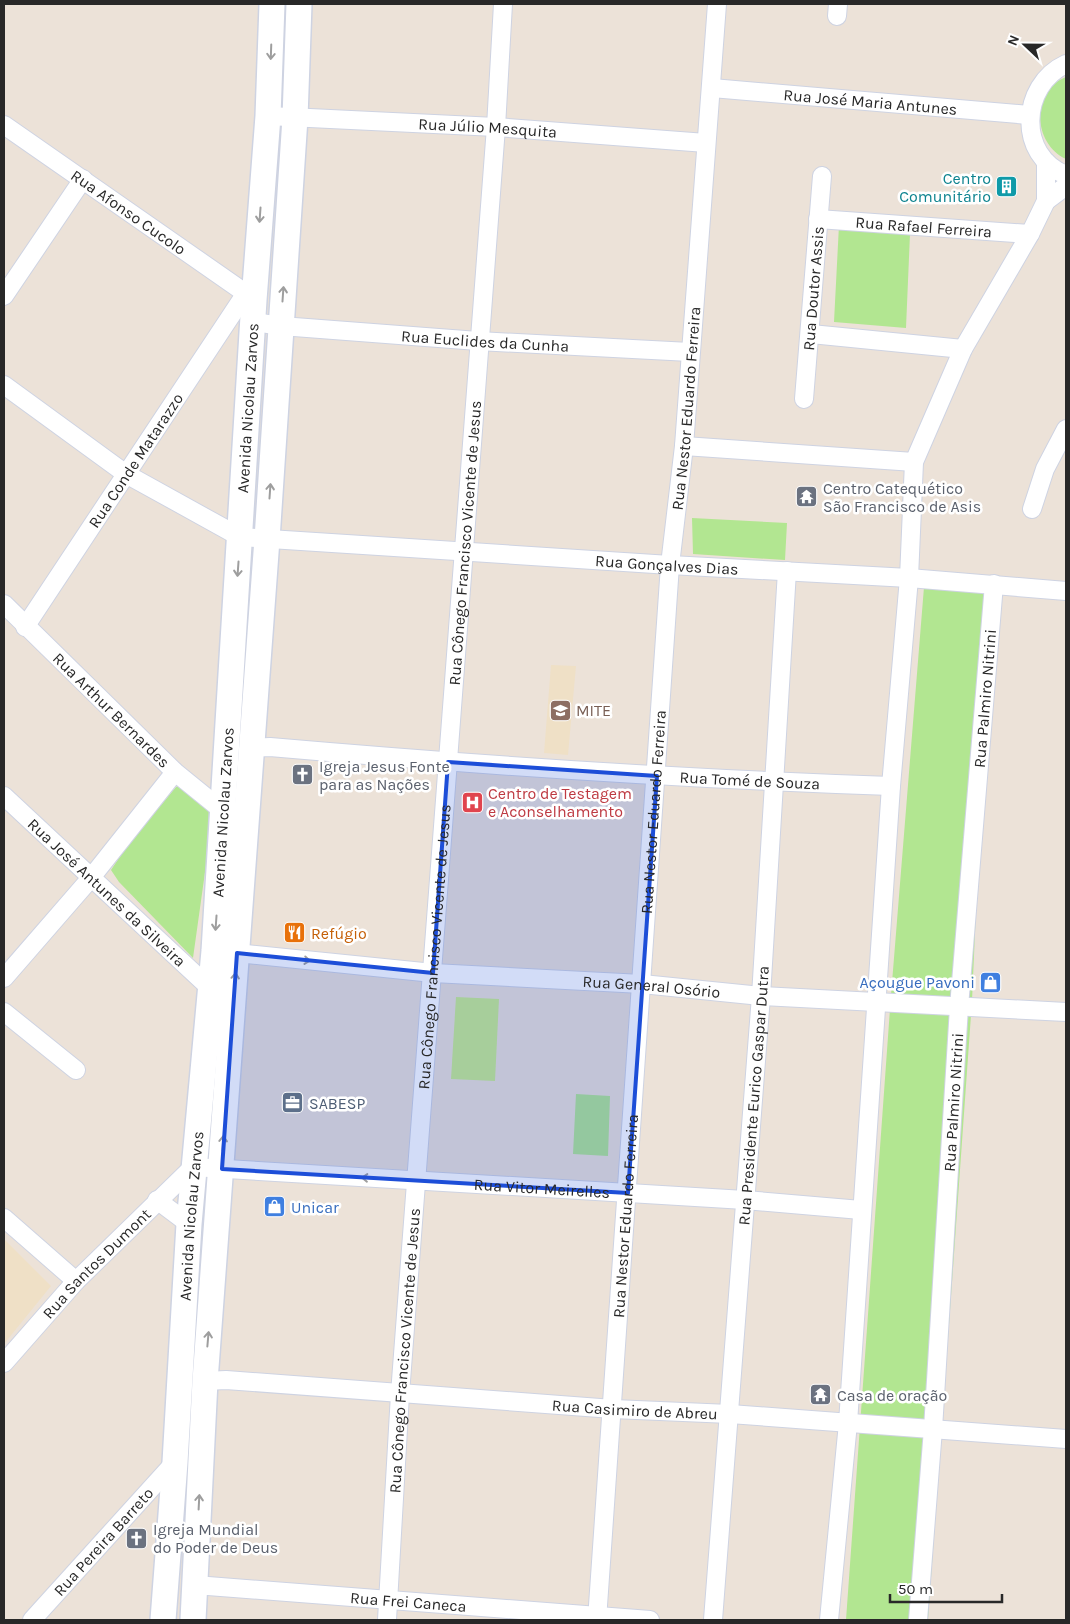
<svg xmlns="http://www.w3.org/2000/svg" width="1070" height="1624" font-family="Karla,sans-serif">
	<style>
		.education { fill: #efe0c6 }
		.green { fill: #b2e691 }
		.pitch { fill: #caee8c }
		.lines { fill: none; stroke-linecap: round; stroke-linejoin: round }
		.street-casing { stroke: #ced3e2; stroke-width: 20 }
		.secondary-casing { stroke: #ced3e2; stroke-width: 28 }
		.street { stroke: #fff; stroke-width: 18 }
		.secondary { stroke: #fff; stroke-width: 25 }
		.oneway { stroke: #9e9e9e }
		.marked { fill: #1d4ed8; fill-opacity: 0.2; stroke: #1d4ed8; stroke-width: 4; stroke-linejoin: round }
		.labels { text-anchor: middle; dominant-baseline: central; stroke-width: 5; stroke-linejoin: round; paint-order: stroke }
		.street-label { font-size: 16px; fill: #282828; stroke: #fff }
		.culture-label { font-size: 16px; fill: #0d838f; stroke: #fff; text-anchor: end }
		.worship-label { font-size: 16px; fill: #5b616d; stroke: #fff; text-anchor: start }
		.education-label { font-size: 16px; fill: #785e54; stroke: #fff; text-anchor: start }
		.health-label { font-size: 16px; fill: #be3a42; stroke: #fff; text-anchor: start }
		.food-label { font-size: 16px; fill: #c56008; stroke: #fff; text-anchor: start }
		.shop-label { font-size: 16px; fill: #366cbe; stroke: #fff; text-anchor: end }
		.service-label { font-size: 16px; fill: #4e5e75; stroke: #fff; text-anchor: start }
	</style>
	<rect width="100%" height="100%" fill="#ece2d8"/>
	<path class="education" d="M551,665L576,666L568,755L544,753Z
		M4,1239L51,1286L4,1344Z"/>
	<path class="green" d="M1066,77V159C1033,144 1030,91 1066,77Z
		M839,225L910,234L906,328L834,322Z
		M692,518L787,523L785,560L693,554Z
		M924,587L990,591L972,1001L928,1620H846L891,995Z
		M184,784L214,808L193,958L119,882L111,870L127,846L176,787Z
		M576,1094L610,1096L608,1156L573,1154Z"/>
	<path class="pitch" d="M456,997L499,999L495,1081L451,1079Z"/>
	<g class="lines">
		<defs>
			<g id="street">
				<path d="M837,16L838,4"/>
				<path d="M1066,64C1020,85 1017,156 1066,175"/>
				<path id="s1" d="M712,88L1029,115"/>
				<path id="s2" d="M268,116L496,127L706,143"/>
				<path id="s3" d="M4,125L254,299"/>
				<path d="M1046,201L1066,186"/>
				<path id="s4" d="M818,219L1030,234"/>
				<path d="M4,296L83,179"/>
				<path id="s5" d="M254,322L281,326L478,341L690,352"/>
				<path d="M811,334L963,349"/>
				<path id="s6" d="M4,385L126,474L240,537L670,565L909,578L1066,591"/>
				<path id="s7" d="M804,399L822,176"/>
				<path d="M684,446L914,462"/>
				<path d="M1032,509L1045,469L1066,429"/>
				<path id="s8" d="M4,604L175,772L223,811"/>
				<path id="s9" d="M25,627L246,293"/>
				<path id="s10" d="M251,748L270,747C477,765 683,779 891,786"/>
				<path id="s11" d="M4,796L211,989"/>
				<path id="s12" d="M227,952L433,973L642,984L761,996L1066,1012"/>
				<path d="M4,978L90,879L175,772"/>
				<path d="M4,1012L76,1070"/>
				<path d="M157,1200L189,1224"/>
				<path d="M4,1218L76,1281"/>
				<path id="s13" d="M4,1363L76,1281L193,1167L745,1200L861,1210"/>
				<path id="s14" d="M205,1381L226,1380L613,1409L730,1414L1066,1439"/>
				<path id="s15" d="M195,1585L650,1620"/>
				<path id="s16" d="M32,1620L175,1462"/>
				<path id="s17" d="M387,1620L400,1394L496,127L503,4"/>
				<path id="s18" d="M597,1620L670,565L684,446L717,4"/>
				<path id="s19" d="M713,1620L761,996L787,571"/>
				<path d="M829,1620L848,1423L891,786L909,578L914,462L963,349L1030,234L1046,201V162"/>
				<path id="s20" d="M918,1620L933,1429L959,1007L994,584"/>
			</g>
			<g id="secondary">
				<path id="s21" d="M163,1620L175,1462L189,1224L214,951L254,300L268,116L272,4"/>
				<path d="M193,1620L205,1381L267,539L295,118L299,4"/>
			</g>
		</defs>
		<use href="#street" class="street-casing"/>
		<use href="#secondary" class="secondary-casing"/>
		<use href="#street" class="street"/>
		<use href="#secondary" class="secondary"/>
	</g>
	<defs><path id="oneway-shaft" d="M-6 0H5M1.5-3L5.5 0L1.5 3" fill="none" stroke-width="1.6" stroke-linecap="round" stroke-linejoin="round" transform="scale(1.25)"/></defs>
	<g class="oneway">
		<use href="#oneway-shaft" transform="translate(271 52) rotate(92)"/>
		<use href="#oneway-shaft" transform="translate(260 215) rotate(94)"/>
		<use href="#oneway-shaft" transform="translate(283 294) rotate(-86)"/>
		<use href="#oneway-shaft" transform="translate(270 491) rotate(-86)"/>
		<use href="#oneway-shaft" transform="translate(238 569) rotate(94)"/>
		<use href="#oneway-shaft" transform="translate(216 923) rotate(94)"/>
		<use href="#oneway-shaft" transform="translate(303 960) rotate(6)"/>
		<use href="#oneway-shaft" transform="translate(235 980) rotate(-85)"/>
		<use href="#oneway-shaft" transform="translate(223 1143) rotate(-87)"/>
		<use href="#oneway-shaft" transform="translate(369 1178) rotate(-177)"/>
		<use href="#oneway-shaft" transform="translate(208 1339) rotate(-85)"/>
		<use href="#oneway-shaft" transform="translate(199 1502) rotate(-87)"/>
	</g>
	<path class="marked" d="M448,762L657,776L628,1193L222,1169L237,953L433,973Z"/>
	<defs>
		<symbol id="building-square" viewBox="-11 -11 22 22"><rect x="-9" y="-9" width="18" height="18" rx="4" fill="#0f9aa8" stroke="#fff"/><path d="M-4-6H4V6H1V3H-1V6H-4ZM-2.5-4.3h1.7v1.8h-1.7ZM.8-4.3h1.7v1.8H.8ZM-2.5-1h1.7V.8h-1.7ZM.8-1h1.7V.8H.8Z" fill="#fff"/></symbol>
		<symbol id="temple-square" viewBox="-11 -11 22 22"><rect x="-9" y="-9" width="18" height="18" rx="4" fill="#6b7280" stroke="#fff"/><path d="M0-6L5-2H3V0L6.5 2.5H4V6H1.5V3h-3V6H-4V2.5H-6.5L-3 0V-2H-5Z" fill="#fff"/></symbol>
		<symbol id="university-square" viewBox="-11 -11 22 22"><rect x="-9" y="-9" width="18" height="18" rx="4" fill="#8d6e63" stroke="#fff"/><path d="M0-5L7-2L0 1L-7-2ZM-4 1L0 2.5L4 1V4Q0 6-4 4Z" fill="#fff"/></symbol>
		<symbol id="church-square" viewBox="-11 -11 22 22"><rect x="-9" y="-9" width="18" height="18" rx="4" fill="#6b7280" stroke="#fff"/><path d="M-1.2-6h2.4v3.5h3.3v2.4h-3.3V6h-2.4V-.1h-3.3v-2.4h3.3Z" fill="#fff"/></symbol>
		<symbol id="hospital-square" viewBox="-11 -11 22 22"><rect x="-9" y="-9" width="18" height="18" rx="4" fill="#e0444e" stroke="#fff"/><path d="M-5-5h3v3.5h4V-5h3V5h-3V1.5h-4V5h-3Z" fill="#fff"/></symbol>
		<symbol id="restaurant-square" viewBox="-11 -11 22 22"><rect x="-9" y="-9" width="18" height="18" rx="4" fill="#e8710a" stroke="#fff"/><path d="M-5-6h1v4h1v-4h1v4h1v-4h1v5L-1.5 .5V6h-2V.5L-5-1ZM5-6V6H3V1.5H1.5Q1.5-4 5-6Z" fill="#fff"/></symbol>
		<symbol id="shop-square" viewBox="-11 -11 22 22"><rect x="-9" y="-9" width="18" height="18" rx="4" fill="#3f7fe0" stroke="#fff"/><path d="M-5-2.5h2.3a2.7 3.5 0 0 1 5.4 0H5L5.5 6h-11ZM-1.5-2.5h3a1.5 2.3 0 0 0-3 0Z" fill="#fff"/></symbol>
		<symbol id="office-square" viewBox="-11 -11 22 22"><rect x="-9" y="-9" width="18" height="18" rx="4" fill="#5c6f8a" stroke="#fff"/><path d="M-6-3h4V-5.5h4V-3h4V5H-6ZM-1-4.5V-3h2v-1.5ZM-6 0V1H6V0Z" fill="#fff"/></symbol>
	</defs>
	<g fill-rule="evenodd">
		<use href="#building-square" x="994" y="174" width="25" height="25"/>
		<use href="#temple-square" x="794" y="484" width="25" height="25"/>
		<use href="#university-square" x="548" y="698" width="25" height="25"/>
		<use href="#church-square" x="290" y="762" width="25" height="25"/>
		<use href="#hospital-square" x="460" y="790" width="25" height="25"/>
		<use href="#restaurant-square" x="282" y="920" width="25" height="25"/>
		<use href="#shop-square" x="978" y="970" width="25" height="25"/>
		<use href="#office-square" x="280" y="1090" width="25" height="25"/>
		<use href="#shop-square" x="262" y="1194" width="25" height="25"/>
		<use href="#temple-square" x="808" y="1382" width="25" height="25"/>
		<use href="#church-square" x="124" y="1526" width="25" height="25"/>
	</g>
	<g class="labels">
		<g class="street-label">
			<text stroke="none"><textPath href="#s1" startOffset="159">Rua José Maria Antunes</textPath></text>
			<text stroke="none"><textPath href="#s2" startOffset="220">Rua Júlio Mesquita</textPath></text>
			<text stroke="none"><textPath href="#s3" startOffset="152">Rua Afonso Cucolo</textPath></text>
			<text stroke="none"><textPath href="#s4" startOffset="106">Rua Rafael Ferreira</textPath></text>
			<text stroke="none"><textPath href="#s7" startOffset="111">Rua Doutor Assis</textPath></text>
			<text stroke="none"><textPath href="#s5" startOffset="232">Rua Euclides da Cunha</textPath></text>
			<text stroke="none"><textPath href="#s21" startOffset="1215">Avenida Nicolau Zarvos</textPath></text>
			<text stroke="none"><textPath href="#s18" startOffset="1215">Rua Nestor Eduardo Ferreira</textPath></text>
			<text stroke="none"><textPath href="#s9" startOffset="200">Rua Conde Matarazzo</textPath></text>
			<text stroke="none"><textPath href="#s17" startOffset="1080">Rua Cônego Francisco Vicente de Jesus</textPath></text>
			<text stroke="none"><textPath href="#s6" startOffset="709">Rua Gonçalves Dias</textPath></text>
			<text stroke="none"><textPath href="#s20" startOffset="924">Rua Palmiro Nitrini</textPath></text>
			<text stroke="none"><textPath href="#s8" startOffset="151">Rua Arthur Bernardes</textPath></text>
			<text stroke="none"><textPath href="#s10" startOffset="500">Rua Tomé de Souza</textPath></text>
			<text stroke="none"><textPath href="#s21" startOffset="810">Avenida Nicolau Zarvos</textPath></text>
			<text stroke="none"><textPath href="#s18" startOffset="810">Rua Nestor Eduardo Ferreira</textPath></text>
			<text stroke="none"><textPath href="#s11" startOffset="141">Rua José Antunes da Silveira</textPath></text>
			<text stroke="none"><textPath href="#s17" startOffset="675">Rua Cônego Francisco Vicente de Jesus</textPath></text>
			<text stroke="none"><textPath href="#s12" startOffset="426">Rua General Osório</textPath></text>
			<text stroke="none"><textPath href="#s19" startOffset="526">Rua Presidente Eurico Gaspar Dutra</textPath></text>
			<text stroke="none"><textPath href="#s20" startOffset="519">Rua Palmiro Nitrini</textPath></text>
			<text stroke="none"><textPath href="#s13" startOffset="622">Rua Vitor Meirelles</textPath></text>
			<text stroke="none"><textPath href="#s21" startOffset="405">Avenida Nicolau Zarvos</textPath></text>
			<text stroke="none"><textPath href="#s18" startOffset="405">Rua Nestor Eduardo Ferreira</textPath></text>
			<text stroke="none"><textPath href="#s13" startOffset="136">Rua Santos Dumont</textPath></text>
			<text stroke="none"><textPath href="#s17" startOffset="270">Rua Cônego Francisco Vicente de Jesus</textPath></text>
			<text stroke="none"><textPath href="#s14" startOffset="431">Rua Casimiro de Abreu</textPath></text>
			<text stroke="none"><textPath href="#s16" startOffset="106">Rua Pereira Barreto</textPath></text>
			<text stroke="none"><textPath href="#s15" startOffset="214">Rua Frei Caneca</textPath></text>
		</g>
		<g class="culture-label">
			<text x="991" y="178">Centro<tspan x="991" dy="18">Comunitário</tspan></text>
		</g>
		<g class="worship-label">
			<text x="823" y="488">Centro Catequético<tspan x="823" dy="18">São Francisco de Asis</tspan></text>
			<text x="319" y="766">Igreja Jesus Fonte<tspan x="319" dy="18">para as Nações</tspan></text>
			<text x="837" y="1395">Casa de oração</text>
			<text x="153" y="1529">Igreja Mundial<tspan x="153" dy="18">do Poder de Deus</tspan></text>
		</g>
		<g class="education-label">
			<text x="576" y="710">MITE</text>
		</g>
		<g class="health-label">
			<text x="488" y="793">Centro de Testagem<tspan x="488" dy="18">e Aconselhamento</tspan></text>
		</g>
		<g class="food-label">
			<text x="311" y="933">Refúgio</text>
		</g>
		<g class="shop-label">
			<text x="975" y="982">Açougue Pavoni</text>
			<text x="291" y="1207" text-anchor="start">Unicar</text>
		</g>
		<g class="service-label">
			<text x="309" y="1103">SABESP</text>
		</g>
	</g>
	<rect width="1070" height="1624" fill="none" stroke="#282828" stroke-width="10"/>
	<g transform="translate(1025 45) rotate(292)" stroke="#ffffff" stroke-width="4" paint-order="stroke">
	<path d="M0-4L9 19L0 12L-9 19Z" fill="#282828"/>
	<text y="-8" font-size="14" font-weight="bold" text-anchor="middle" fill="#282828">N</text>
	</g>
	<path d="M890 1594v8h112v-8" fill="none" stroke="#282828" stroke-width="2.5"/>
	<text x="898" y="1594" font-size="15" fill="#282828" stroke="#ffffff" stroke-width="4" paint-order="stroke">50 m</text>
</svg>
